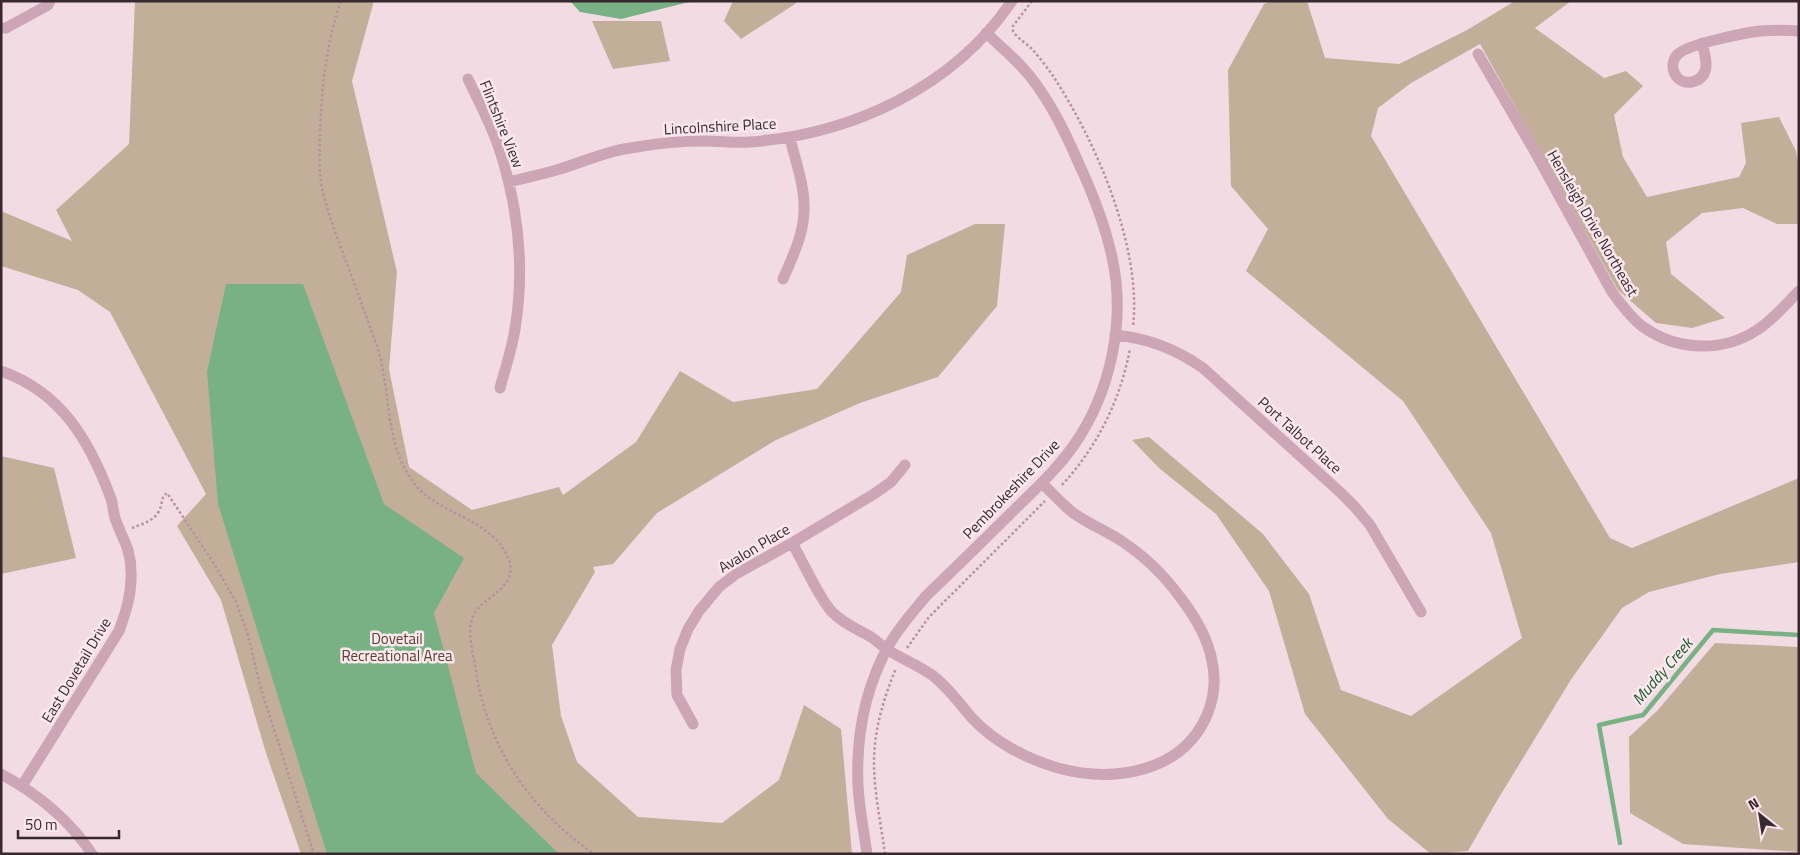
<svg xmlns="http://www.w3.org/2000/svg" width="1800" height="855" font-family="'Titillium Web',sans-serif">
	<style>
		.green { fill: #c3ae9a }
		.water { fill: #78b284 }
		.lines { fill: none; stroke-linecap: round; stroke-linejoin: round }
		.stream { stroke: #78b284; stroke-width: 4.5 }
		.path { stroke: #b890a1; stroke-width: 2.5; stroke-dasharray: 2.5 2.5; stroke-linecap: butt }
		.street { stroke: #cca6b5; stroke-width: 11 }
		.labels { text-anchor: middle; dominant-baseline: central; stroke-width: 5; stroke-linejoin: round; paint-order: stroke }
		.street-label { font-size: 15px; fill: #382830; stroke: #fbe8ee }
		.park-label { font-size: 15px; fill: #58422a; stroke: #fbe8ee }
		.water-label { font-size: 16px; font-style: italic; fill: #1a5c29; stroke: #fbe8ee }
	</style>
	<rect width="100%" height="100%" fill="#f3dbe3"/>
	<path class="green" d="M135,1H374L352,81L397,272L389,369L409,467L472,510L559,487L563,495L636,442L680,371L733,402L817,389L901,292L907,255L975,224H1005L997,306L938,377L860,403L776,440L657,513L613,564L593,567L595,572L552,645L561,716L577,762L638,817L722,823L779,780L804,705L841,729L852,854H301L266,753L221,600L177,526L206,494L110,312L78,290L1,266V211L72,241L56,210L129,144Z
		M733,1H797L795,4L741,39L724,21Z
		M1271,1H1307L1325,58L1399,64L1467,30L1515,1H1571L1535,28L1604,78L1626,71L1643,86L1614,115L1623,157L1647,197L1739,177L1746,163L1741,123L1779,117L1796,151L1799,170V224H1777L1743,208L1702,213L1666,242L1671,274L1725,318L1692,328L1656,323L1618,290L1480,44L1411,83L1378,108L1371,136L1610,538L1632,548L1799,478V562L1720,574L1649,592L1622,608L1572,678L1498,799L1468,851L1431,854L1388,819L1305,714L1269,591L1216,514L1159,468L1132,440L1149,437L1263,534L1309,594L1341,690L1411,716L1522,638L1491,533L1403,401L1246,271L1268,229L1231,186L1228,70L1264,4Z
		M592,21H661L670,61L613,69Z
		M1,456L54,468L76,558L1,574Z
		M1715,643L1799,647V852L1683,844L1630,813L1629,737L1657,711Z"/>
	<path class="water" d="M570,1H693L621,19L580,12Z
		M226,284H303L384,504L464,558L434,613L476,773L559,854H327L218,504L207,372Z"/>
	<g class="lines">
		<path class="stream" d="M1620,843L1599,725L1643,715L1713,630L1799,635"/>
		<path class="path" d="M341,1C326,44 322,86 320,131C320,146 319,161 320,175C322,191 327,208 332,223C344,257 357,290 369,324C374,338 380,352 382,366C390,405 388,450 414,483C438,515 492,518 508,558C521,588 481,597 473,616C467,631 472,649 475,665C486,745 528,808 594,854
			M1032,1L1013,26V31C1017,38 1026,43 1032,49C1039,57 1047,67 1053,76C1096,141 1142,248 1133,326
			M1062,485C1097,447 1120,401 1130,349
			M132,528C142,524 154,521 159,511C163,504 160,498 167,493L213,562L236,602L248,635L261,689L314,854
			M907,648L929,617L1045,501
			M885,854C881,824 874,792 874,762C874,729 884,698 896,668"/>
		<path class="street" d="M1,28H6L48,5L50,1
			M1702,43C1706,58 1712,77 1692,82C1675,85 1667,65 1678,54C1689,44 1744,33 1760,31C1773,30 1786,30 1799,31
			M1478,54L1534,150L1612,292C1621,304 1630,317 1642,326C1676,351 1722,353 1757,330C1773,320 1786,304 1799,291
			M468,79C479,102 491,124 499,148C518,206 525,268 515,329C512,349 505,369 500,388
			M509,182C526,178 543,174 560,169C585,161 610,150 637,147C659,143 682,141 705,141C720,141 735,143 750,142C852,134 953,88 1012,1
			M783,279C793,256 805,232 804,206C804,183 795,160 790,138
			M1115,335C1148,338 1176,349 1203,368L1341,493L1354,506L1370,525L1421,612
			M1,371C61,392 89,440 110,496C113,503 113,511 115,518C122,539 131,548 131,572C132,593 126,612 119,631L22,786
			M792,543C804,563 817,595 832,612C844,624 857,629 871,637C877,641 882,646 888,650C902,659 918,665 932,675C948,687 959,703 972,718C994,742 1027,759 1058,768C1113,783 1182,773 1207,715C1214,698 1216,679 1212,661C1208,639 1194,615 1180,597C1164,575 1143,555 1120,540C1104,530 1087,523 1072,512C1061,503 1052,493 1042,483
			M693,724L677,695L676,670L680,649L688,629L699,611L719,587L736,574L792,543L874,494L891,482L905,465
			M1,774C38,794 69,819 92,854
			M867,854C864,831 859,808 858,785C856,737 865,688 889,645C899,627 913,612 926,596C954,569 982,542 1010,514C1032,492 1056,471 1074,445C1111,392 1126,320 1112,257C1105,225 1093,194 1079,164C1065,131 1047,94 1022,67C1011,55 998,44 986,33"/>
	</g>
	<g class="labels">
		<g class="street-label">
			<text transform="translate(502 124) rotate(68)">Flintshire View</text>
			<text transform="translate(720 126) rotate(-3)">Lincolnshire Place</text>
			<text transform="translate(1593 223) rotate(60)">Hensleigh Drive Northeast</text>
			<text transform="translate(1300 435) rotate(42)">Port Talbot Place</text>
			<text transform="translate(1011 489) rotate(-46)">Pembrokeshire Drive</text>
			<text transform="translate(754 548) rotate(-31)">Avalon Place</text>
			<text transform="translate(76 670) rotate(-59)">East Dovetail Drive</text>
		</g>
		<g class="park-label">
			<text x="397" y="638">Dovetail<tspan x="397" dy="17">Recreational Area</tspan></text>
		</g>
		<g class="water-label">
			<text transform="translate(1662 671) rotate(-49)">Muddy Creek</text>
		</g>
	</g>
	<rect width="1800" height="855" fill="none" stroke="#382830" stroke-width="5"/>
	<g transform="translate(1760 815) rotate(330)" stroke="#fbe8ee" stroke-width="4" paint-order="stroke">
	<path d="M0-4L9 19L0 12L-9 19Z" fill="#382830"/>
	<text y="-8" font-size="14" font-weight="bold" text-anchor="middle" fill="#382830">N</text>
	</g>
	<path d="M18 830v8h101v-8" fill="none" stroke="#382830" stroke-width="2.5"/>
	<text x="25" y="830" font-size="15" fill="#382830" stroke="#fbe8ee" stroke-width="4" paint-order="stroke">50 m</text>
</svg>
